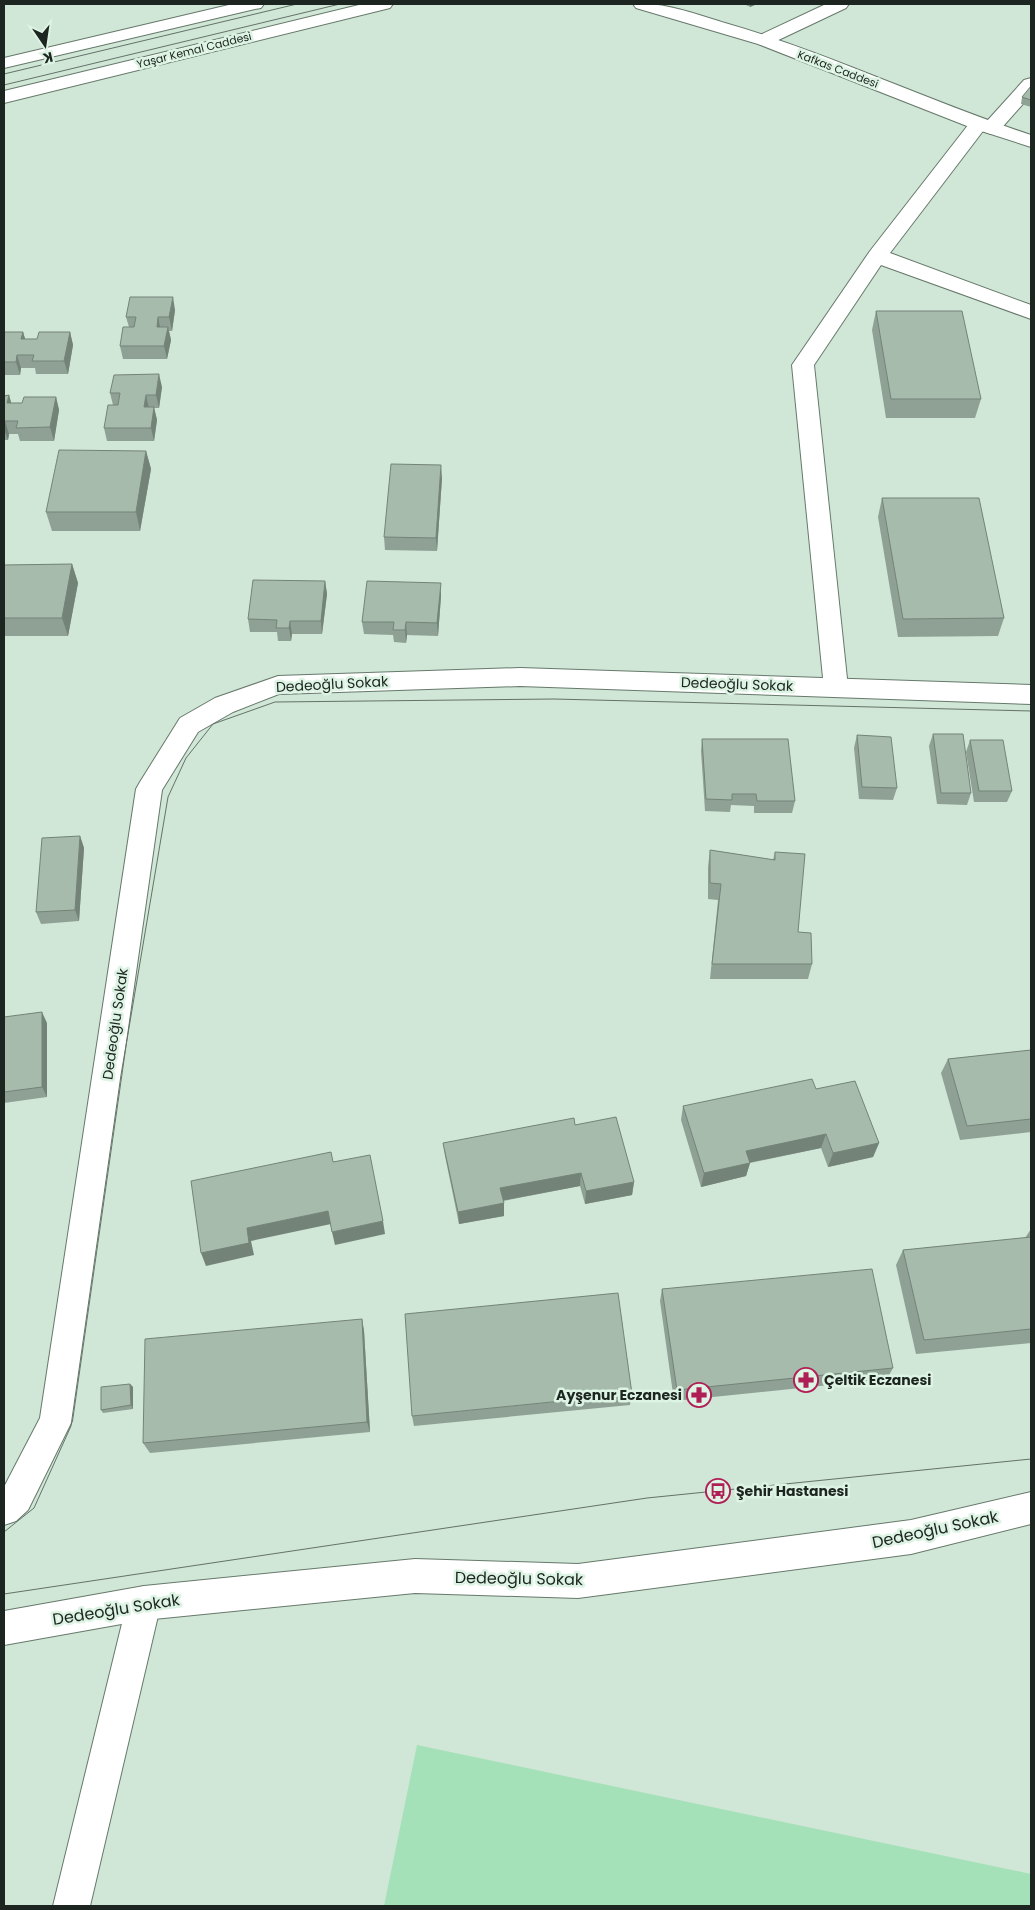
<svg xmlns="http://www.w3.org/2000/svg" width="1035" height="1910" viewBox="0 0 1035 1910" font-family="Poppins,sans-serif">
<rect width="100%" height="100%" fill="#d0e6d6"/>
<!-- green -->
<path fill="#a5e1b8" d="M417,1745l614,129v32h-647z"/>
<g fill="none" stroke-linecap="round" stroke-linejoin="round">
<defs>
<path id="street" d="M826,4h23l-3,4 -76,36 -6,1 -6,-1 -3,-4 3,-4z
M1031,78v17l-33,37 -7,2 -8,-3 -93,122 141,52v14l-150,-54 -67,100 34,323 -3,7 -9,2 -9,-2 -3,-7 -32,-323 78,-114 102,-131 7,-2 8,3 37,-41z
M144,1586l12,5 5,12 -71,303h-37l74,-303 5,-12z"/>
<path id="secondary" d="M233,4h31l-3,4 -6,1 -251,59v-10z
M363,4h30l-3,4 -386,95v-12z
M633,4c32,-2 62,10 92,19 104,30 203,78 306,112v12l-59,-19 -214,-84 -122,-36z
M520,668l511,17v19l-511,-18 -241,8 -46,18 -35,20 -36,58 -90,631 -44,89 -12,11 -12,4v-38l36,-69 96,-629 4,-7 40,-64 35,-20 63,-22z
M1031,1492v32l-120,30 -333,44 -163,-5 -271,27 -140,25v-34l140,-25 271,-27 163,5 333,-44z"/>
</defs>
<!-- street casing -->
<use href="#street" stroke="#66796b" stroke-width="2"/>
<!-- secondary casing -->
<use href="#secondary" stroke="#66796b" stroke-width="2"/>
<!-- street -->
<use href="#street" fill="#fff" fill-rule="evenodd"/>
<!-- secondary -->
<use href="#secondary" fill="#fff" fill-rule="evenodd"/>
<!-- tram -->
<path stroke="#647268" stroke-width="1" d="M4,74l293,-70
M4,85l336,-81
M4,1532l30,-24 37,-82 50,-351 47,-278 18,-39 27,-34 62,-22 279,-3 477,12
M4,1594l643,-96 384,-39"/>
</g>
<!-- wall -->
<path fill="#8fa194" d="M744,4h13l-7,3z
M1031,86v21l-10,-3 1,-7z
M175,310l-3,21h-3l2,9 -4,19h-44l-3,-13 9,-19 -3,-10z
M876,311l105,88 -6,19h-89l-14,-88z
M4,332h19l2,7h12l33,-7 3,13 -5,29h-32l-1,-6h-14l-1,7h-16z
M162,387l-3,21h-5l3,12 -3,21h-47l-3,-13 9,-23 -3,-12z
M9,395l2,8h11l34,-6 3,13 -5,31h-34l-2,-7h-9l-1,6h-4v-44z
M146,451l5,18 -11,62h-88l-6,-19z
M442,478l-5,73 -52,-1 -1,-13z
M882,498l122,120 -6,18 -100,1 -20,-120z
M72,564l6,19 -10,53h-64v-71z
M325,581l2,13 -5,40h-30l-1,7h-13l-1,-9h-27l-2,-13z
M441,596l-3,40 -31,-1 -1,8 -12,-1 -1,-7 -29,-1 -2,-12z
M933,734l38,59 -4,12 -30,-1 -8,-58z
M857,735l40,53 -4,12 -34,-1 -5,-51z
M702,739l93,62 -3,12h-38v-7l-23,-1 -1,7 -25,-1 -4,-60z
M970,740l42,51 -5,11h-33l-8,-50z
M80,836l4,12 -5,73 -38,3 -5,-12z
M710,850l63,10 2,-8 23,80 14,32 -4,15h-98l8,-79 -10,-1v-32z
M4,1017l43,6v74l-43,6z
M1031,1050v82l-71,8 -19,-67 7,-14z
M816,1089l63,54 -6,14 -45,10 -7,-19 -71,15 -4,13 -45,11 -20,-67 2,-14z
M575,1125l59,57 -2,13 -47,9 -5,-18 -77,15 1,15 -45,8 -14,-68 -2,-13z
M1031,1229v114l-115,11 -20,-89 7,-15 122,-12z
M662,1289l231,79 -6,11 -213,22 -14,-100z
M362,1319l2,12 6,101 -220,21 -7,-10z
M130,1384l3,3v22l-30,4 -2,-3z
M632,1394l-2,11 -216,21 -2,-10z"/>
<!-- shaded-wall -->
<path fill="#748378" d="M750,4h7l-7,3z
M173,297l2,13 -3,21 -3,-14z
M158,317l3,14 -4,-4z
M168,327l3,13 -4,19 -3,-13z
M23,332l4,13 -6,-6z
M70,332l3,13 -5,29 -4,-13z
M17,355l4,13 -1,7 -4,-13z
M159,374l3,13 -3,21 -3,-13z
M9,395l4,14 -6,-6z
M146,395l3,13 -5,-1z
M56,397l3,13 -5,31 -4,-14z
M154,407l3,13 -3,21 -3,-13z
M5,421l4,13 -1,6 -4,-11z
M146,451l5,18 -11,62 -4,-19z
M441,465l1,13 -5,73 -1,-13z
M72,564l6,19 -10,53 -6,-18z
M325,581l2,13 -5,40 -1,-13z
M441,583v13l-3,40 -1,-13z
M290,621l2,13 -1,7 -2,-13z
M406,622l1,13 -1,8 -1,-13z
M80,836l4,12 -5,73 -4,-11z
M42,1012l5,11v74l-5,-10z
M826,1134l-5,14 -79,16 4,-13z
M879,1143l-6,14 -45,10 5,-14z
M750,1163l-4,13 -45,11 3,-14z
M581,1173l-1,13 -80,15v-13z
M634,1182l-2,13 -47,9 1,-13z
M504,1203v13l-45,8 -1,-12z
M328,1211l3,13 -80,17 3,14 -48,11 -5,-13 46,-25z
M383,1221l2,13 -50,11 -3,-13z
M362,1319l2,12 6,101 -3,-10z
M130,1384l3,3v22l-2,-4z"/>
<!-- building -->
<path fill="#a6bbac" stroke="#748378" d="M1031,86v14l-9,-3z
M130,297h43l-4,20h-11l-1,10h11l-4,19h-44l3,-19h11l2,-10h-10z
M876,311h86l19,88h-90z
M4,332h19l-2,7h16l2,-7h31l-6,29h-32l2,-6h-17l-1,7h-12z
M159,374l-3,21h-10l-2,12h10l-3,21h-47l4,-23h10l2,-12h-10l4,-18z
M9,395l-2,8h15l2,-6h32l-6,30 -34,1 2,-7h-13l-1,4v-29z
M59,450l87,1 -10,61h-90z
M391,464l50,1 -5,73 -52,-1z
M882,498h97l25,120 -101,1z
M72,564l-10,54h-58v-53z
M253,580l72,1 -4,40h-31l-1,7h-13l1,-8 -29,-1z
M367,581l74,2 -4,40 -31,-1 -1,8h-12l1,-8h-32z
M933,734h30l8,59h-30z
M857,735l34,2 6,51 -35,-1z
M702,739h86l7,62h-38l-1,-7h-24v6l-26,-1z
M970,740h33l9,51h-33z
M80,836l-5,74 -39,2 6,-74z
M710,850l65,10v-8l30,2 -7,78 13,1 1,31h-100l9,-80 -11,-1z
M42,1012v75l-38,5v-75z
M1031,1050v69l-64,7 -19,-67z
M812,1079l4,10 39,-8 24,62 -46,10 -7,-19 -80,17 4,12 -46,10 -21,-67z
M616,1117l18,65 -48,9 -5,-18 -81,15 4,15 -46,9 -15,-69 131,-25 1,7z
M331,1152l2,10 37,-7 13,66 -51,11 -4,-21 -81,17 2,15 -48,10 -10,-72z
M1031,1237v92l-107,11 -21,-90z
M872,1269l21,99 -216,22 -15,-101z
M618,1293l14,101 -220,22 -7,-102z
M362,1319l5,103 -224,21 2,-104z
M130,1384l1,21 -30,5v-23z"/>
<!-- icons -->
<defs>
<symbol id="pharmacy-ring" viewBox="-11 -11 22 22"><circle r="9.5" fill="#ddf3e3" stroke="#af1f56" stroke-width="1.5"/><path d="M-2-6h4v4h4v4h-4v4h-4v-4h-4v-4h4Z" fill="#af1f56"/></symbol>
<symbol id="bus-ring" viewBox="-11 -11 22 22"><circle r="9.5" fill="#ddf3e3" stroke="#af1f56" stroke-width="1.5"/><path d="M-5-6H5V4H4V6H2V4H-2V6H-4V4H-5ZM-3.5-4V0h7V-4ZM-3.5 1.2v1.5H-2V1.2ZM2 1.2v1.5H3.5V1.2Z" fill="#af1f56"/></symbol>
</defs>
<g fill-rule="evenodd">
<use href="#pharmacy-ring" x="792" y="1366" width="28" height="28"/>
<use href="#pharmacy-ring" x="685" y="1381" width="28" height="28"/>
<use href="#bus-ring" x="704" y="1477" width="28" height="28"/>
</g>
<g text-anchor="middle" stroke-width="5" stroke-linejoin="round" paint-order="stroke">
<!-- far-street labels -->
<g font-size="11" fill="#1c251f" stroke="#ddf3e3">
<text transform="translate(194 50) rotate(-14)" y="4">Yaşar Kemal Caddesi</text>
<text transform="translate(838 69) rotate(21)" y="4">Kafkas Caddesi</text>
</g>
<!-- street labels -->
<g font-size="14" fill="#1c251f" stroke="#ddf3e3">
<text transform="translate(332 684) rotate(-3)" y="5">Dedeoğlu Sokak</text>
<text transform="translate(737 684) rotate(2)" y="5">Dedeoğlu Sokak</text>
<text transform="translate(115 1024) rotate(-82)" y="5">Dedeoğlu Sokak</text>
</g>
<!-- poi labels -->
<g font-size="14" font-weight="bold" fill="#1c251f" stroke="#ddf3e3" text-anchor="start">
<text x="824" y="1385">Çeltik Eczanesi</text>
<text x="682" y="1400" text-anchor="end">Ayşenur Eczanesi</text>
<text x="736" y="1496">Şehir Hastanesi</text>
</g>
<!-- near-street labels -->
<g font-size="16" fill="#1c251f" stroke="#ddf3e3">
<text transform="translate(935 1529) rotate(-12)" y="6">Dedeoğlu Sokak</text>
<text transform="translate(519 1578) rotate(1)" y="6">Dedeoğlu Sokak</text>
<text transform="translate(116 1609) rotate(-9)" y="6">Dedeoğlu Sokak</text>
</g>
</g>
<!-- border -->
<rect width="1035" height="1910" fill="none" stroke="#1c251f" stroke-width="10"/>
<!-- north arrow -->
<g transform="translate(45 45) rotate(167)" stroke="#ddf3e3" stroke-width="4" paint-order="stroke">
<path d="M0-4L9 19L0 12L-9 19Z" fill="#1c251f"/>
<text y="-8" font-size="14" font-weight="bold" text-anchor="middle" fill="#1c251f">K</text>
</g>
</svg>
